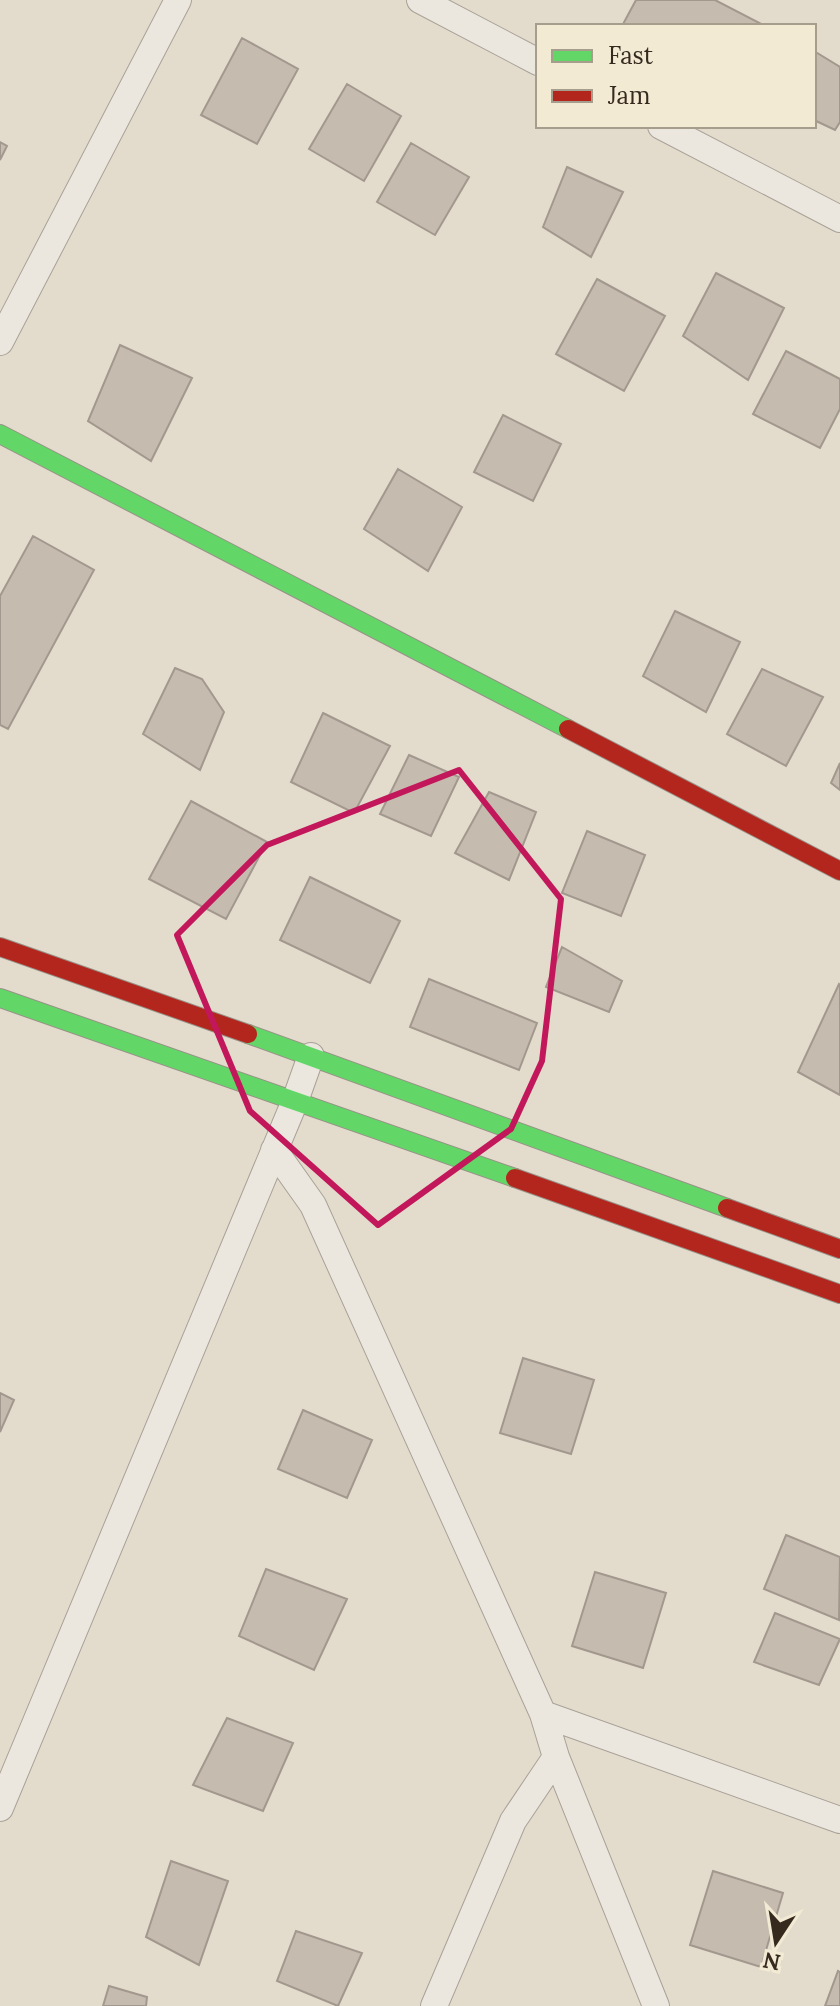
<svg xmlns="http://www.w3.org/2000/svg" width="840" height="2006" viewBox="0 0 840 2006" font-family="Lora,serif">
<rect width="100%" height="100%" fill="#e3dccd"/>
<!-- building -->
<path fill="#c6bbaf" stroke="#a3988d" stroke-width="2" d="M636,0h79l50,26h-143z
M242,38l56,31 -41,75 -56,-29z
M814,51l26,16v55l-5,8 -21,-10z
M347,84l54,32 -37,65 -55,-32z
M0,142l7,4 -7,14z
M411,143l58,34 -34,58 -58,-33z
M567,167l56,25 -32,65 -48,-30z
M716,273l68,35 -36,72 -65,-44z
M597,279l68,37 -41,75 -68,-37z
M120,345l72,33 -41,83 -63,-40z
M786,351l54,28v30l-20,39 -67,-34z
M503,415l58,29 -28,57 -59,-29z
M398,469l64,38 -34,64 -64,-42z
M33,536l61,34 -86,159 -8,-4v-129z
M675,611l65,31 -34,70 -63,-36z
M175,668l27,11 22,33 -24,58 -57,-36z
M762,669l61,28 -37,69 -59,-32z
M323,713l67,33 -36,67 -63,-31z
M409,755l50,22 -28,59 -51,-22z
M840,763v27l-9,-7z
M489,792l47,20 -27,68 -54,-27z
M191,801l76,41 -41,77 -77,-40z
M587,831l58,24 -24,61 -59,-23z
M310,877l90,44 -30,62 -90,-43z
M562,947l60,34 -13,31 -63,-25z
M429,979l108,44 -18,47 -109,-43z
M839,984l1,1v110l-42,-23z
M523,1358l71,22 -23,74 -71,-21z
M0,1393l14,7 -14,32z
M303,1410l69,30 -25,58 -69,-29z
M786,1535l54,22 -1,63 -75,-31z
M266,1569l81,30 -33,71 -75,-34z
M595,1572l71,21 -23,75 -71,-22z
M775,1613l65,26 -21,46 -65,-23z
M227,1718l66,25 -30,68 -70,-26z
M171,1861l57,20 -29,84 -53,-28z
M713,1871l70,22 -22,74 -71,-22z
M296,1931l66,22 -24,53 -61,-25z
M838,1971l2,1v34h-15z
M109,1986l38,11 -1,9h-43z"/>
<g fill="none" stroke-linecap="round" stroke-linejoin="round">
<defs>
<path id="street" d="M420,0l118,62
M661,126l179,93
M0,342l178,-342
M274,1150l39,55 230,509 13,43 100,249
M543,1714l297,106
M0,1808l295,-707 16,-45
M434,2006l79,-185 43,-64"/>
<path id="fast" d="M0,434l568,295
M0,998l515,180
M248,1034l479,174"/>
<path id="jam" d="M568,729l272,142
M0,947l248,87
M515,1178l325,116
M727,1208l113,41"/>
</defs>
<!-- street casing -->
<use href="#street" stroke="#a8a197" stroke-width="28"/>
<!-- fast casing -->
<use href="#fast" stroke="#989187" stroke-width="20"/>
<!-- jam casing -->
<use href="#jam" stroke="#989187" stroke-width="20"/>
<!-- street -->
<use href="#street" stroke="#ebe7df" stroke-width="26"/>
<!-- fast -->
<use href="#fast" stroke="#63d668" stroke-width="18"/>
<!-- jam -->
<use href="#jam" stroke="#b3261e" stroke-width="18"/>
</g>
<!-- marked area -->
<path fill="none" stroke="#c2185b" stroke-width="6" stroke-linejoin="round" d="M459,770l102,129 -19,162 -31,68 -133,96 -128,-114 -73,-176 90,-90z"/>
<!-- legend -->
<rect x="536" y="24" width="280" height="104" fill="#f3ead4" stroke="#a79d8c" stroke-width="2"/>
<rect x="552" y="50" width="40" height="12" fill="#63d668" stroke="#a79d8c" stroke-width="2"/>
<text x="608" y="64" font-size="24" fill="#362a1f">Fast</text>
<rect x="552" y="90" width="40" height="12" fill="#b3261e" stroke="#a79d8c" stroke-width="2"/>
<text x="608" y="104" font-size="24" fill="#362a1f">Jam</text>
<!-- north arrow -->
<g transform="translate(776 1942) rotate(192)" stroke="#f3ead4" stroke-width="6" paint-order="stroke">
<path d="M0-6L14 30L0 20L-14 30Z" fill="#362a1f"/>
<text y="-12" font-size="22" font-weight="bold" text-anchor="middle" fill="#362a1f">N</text>
</g>
</svg>
